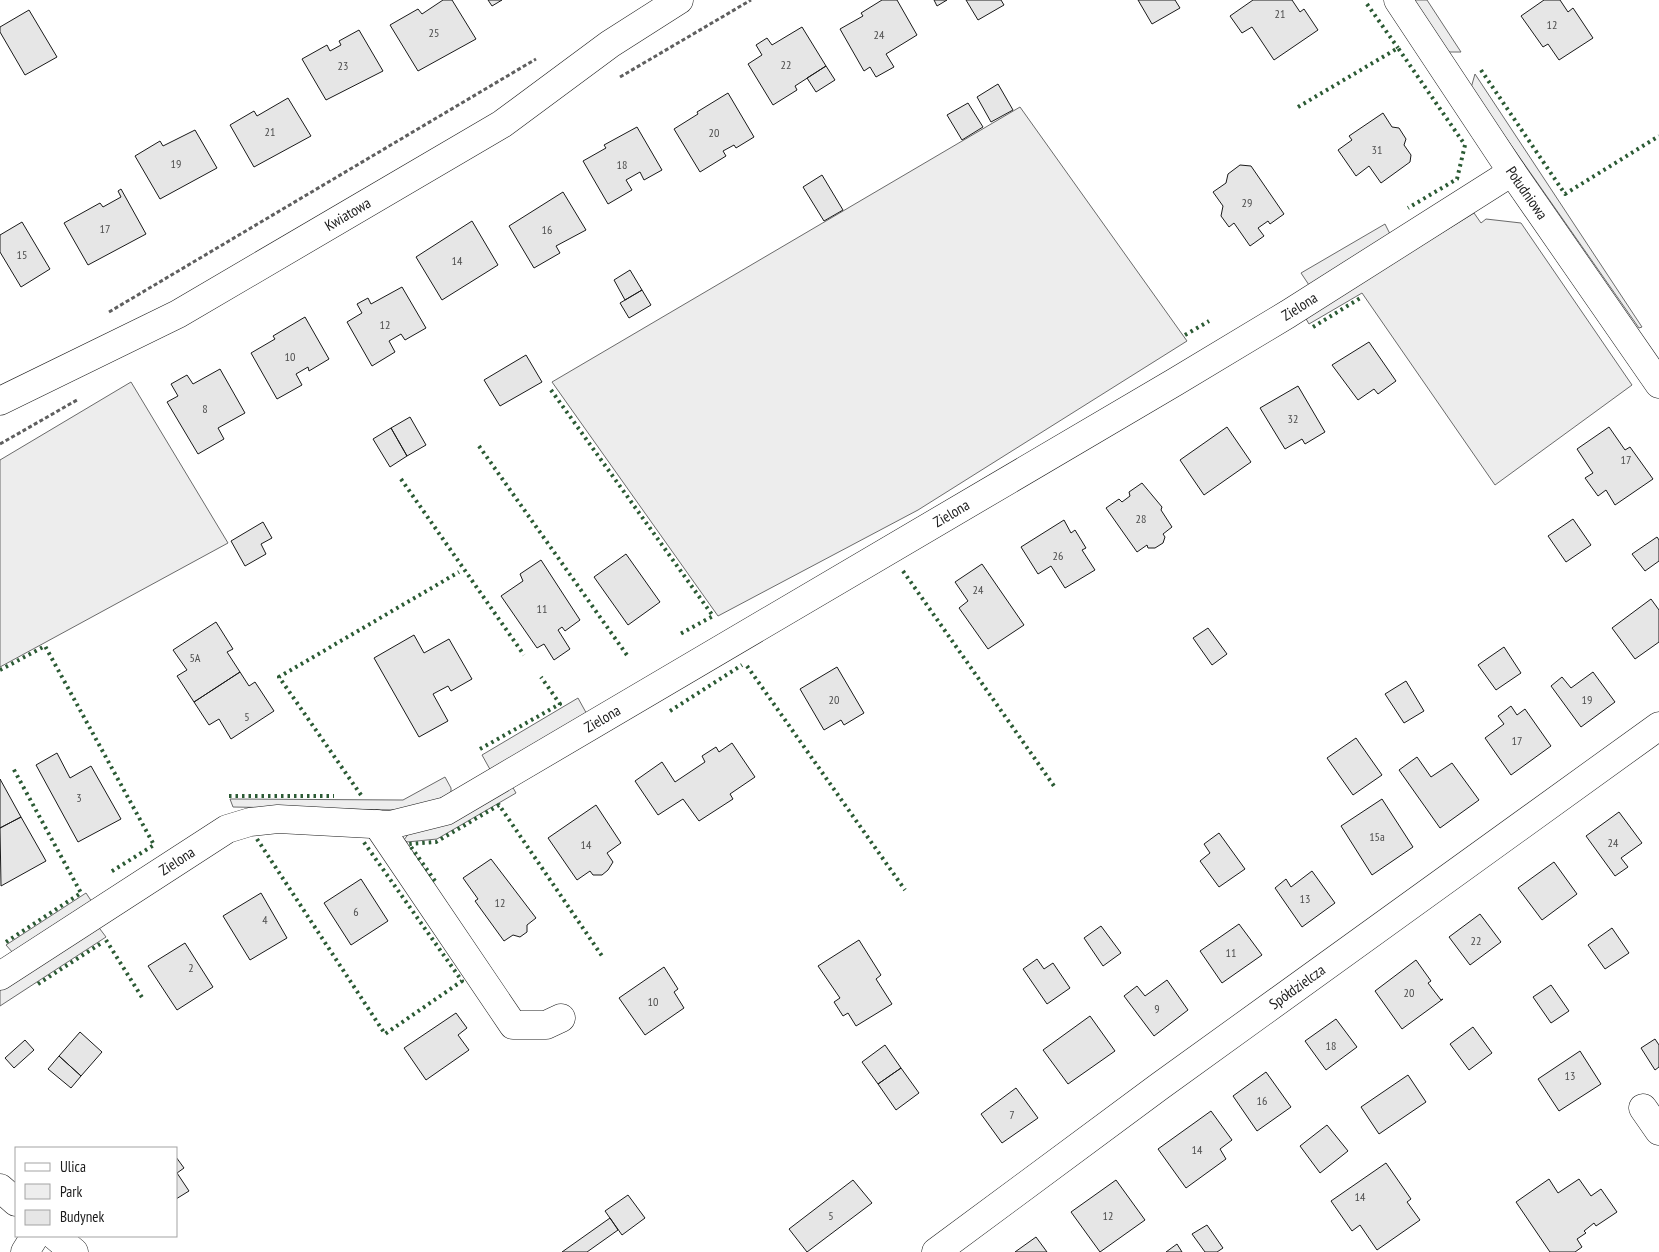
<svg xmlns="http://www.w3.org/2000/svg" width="1659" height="1252" viewBox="0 0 1659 1252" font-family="'PT Sans Narrow',sans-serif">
<rect width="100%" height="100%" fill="#fff"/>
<!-- green -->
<path fill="#ededed" stroke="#6a6a6a" d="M1414,0h13l34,52h-13z
M1475,74l167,253 -3,1 -168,-240z
M1020,107l167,234 -269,169 -200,106 -166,-234z
M1474,213l7,10 5,-4 35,4 111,162 -137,100 -133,-192 -53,31 -4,-7z
M1385,224l6,12 -82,49 -8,-12z
M131,382l97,161 -228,124v-207z
M578,698l11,20 -97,55 -10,-18z
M445,777l6,11v6l-36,14 -20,2 -162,-3 -3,-8 173,1z
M512,786l4,7 -79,46 -30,3 -3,-2 7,-10z
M86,893l6,9 -79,51 -7,-8z
M97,925l9,12 -106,69v-16z"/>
<!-- building -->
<path fill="#e6e6e6" stroke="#1a1a1a" d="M443,0h9l24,39 -58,32 -28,-46 28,-16 4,5z
M488,0h14l-10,6z
M882,0h15l20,35 -31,19 8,13 -18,10 -6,-10 -6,4 -24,-42 23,-13 -2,-3z
M934,0h13l-10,6z
M966,0h35l3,5 -26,15z
M1138,0h37l5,8 -28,16z
M1253,0h39l8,12 4,-3 14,21 -44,30 -22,-33 -10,6 -12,-17z
M1544,0h16l8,12 5,-4 20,30 -34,22 -11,-16 -5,3 -22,-31z
M29,10l28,47 -32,18 -25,-43v-5z
M802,27l24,39 -31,20 2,4 -24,15 -25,-41 14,-9 -6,-10 11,-7 5,7z
M359,30l24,41 -57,29 -24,-41 25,-14 3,6 11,-6 -2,-4z
M826,66l9,14 -19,12 -9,-14z
M998,84l15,26 -22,12 -14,-25z
M728,93l26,44 -18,11 -2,-3 -11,6 3,5 -26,16 -26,-43 24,-15 -1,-2z
M288,98l23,38 -57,31 -24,-42 24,-14 3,5z
M968,103l15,24 -21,13 -15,-25z
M1383,113l9,14 7,1 7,11 -2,6 7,10 -1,7 -29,21 -12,-17 -13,10 -18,-26 14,-10 -3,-4z
M637,127l25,43 -18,10 -4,-8 -14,8 6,10 -24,14 -25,-43 23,-13 -2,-3z
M195,130l22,38 -57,31 -25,-43 25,-15 3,5z
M1240,165l11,1 33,48 -14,10 -2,-3 -10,7 6,8 -14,10 -16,-23 -5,4 -8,-11 2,-10 -10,-14 13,-9 2,-9z
M822,175l21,35 -19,11 -21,-34z
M121,189l25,45 -58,31 -24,-42 36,-20 3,4 18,-10 -3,-6z
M563,192l23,38 -30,16 4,7 -26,15 -25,-42z
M472,221l26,44 -56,35 -26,-43z
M22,222l28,47 -29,18 -21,-35v-17z
M630,270l12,20 -17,10 -11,-20z
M402,287l24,41 -21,12 -4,-6 -12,7 6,11 -23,14 -25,-44 15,-9 -5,-9 11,-6 3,6z
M642,290l9,15 -22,13 -9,-15z
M305,317l24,42 -20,12 -1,-4 -12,7 6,11 -25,14 -26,-46 24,-14 -2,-3z
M1369,342l27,39 -18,13 -4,-5 -16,11 -26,-35z
M526,355l16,27 -42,24 -16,-26z
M220,369l25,44 -27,15 6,11 -26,15 -31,-52 11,-6 -7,-12 16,-9 6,9z
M1298,386l27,46 -20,12 -3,-5 -17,10 -25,-41z
M410,417l16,28 -19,11 -16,-28z
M1227,427l24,35 -47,33 -24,-35z
M1609,427l16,23 5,-3 23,32 -38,26 -9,-15 -8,6 -13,-18 8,-5 -16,-24z
M391,428l16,28 -17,11 -17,-28z
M1142,483l20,24 -1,3 11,17 -9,7 2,3 -2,6 -8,5h-7l-1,-3 -10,7 -31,-44 13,-9 3,3 8,-6 -1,-4z
M1573,519l18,26 -25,17 -18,-26z
M1064,520l7,13 4,-3 11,18 -4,2 13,20 -30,18 -14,-22 -13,8 -17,-27z
M263,522l9,16 -11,6 5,10 -21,12 -14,-25z
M1657,537l2,3v21l-14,10 -13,-17z
M626,554l34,48 -32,23 -34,-48z
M541,560l39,60 -15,11 -3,-4 -4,3 12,19 -16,11 -10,-16 -7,4 -36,-52 22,-15 -3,-7z
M982,564l42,61 -36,24 -29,-41 9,-7 -13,-19z
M1651,599l8,11v32l-24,17 -23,-31z
M216,622l17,27 -6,3 13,20 -46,30 -17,-26 10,-6 -14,-20z
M1208,628l19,26 -15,11 -19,-27z
M414,635l10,18 25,-14 23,40 -21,12 -3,-5 -15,8 15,27 -29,16 -45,-79z
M1504,647l17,26 -25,17 -18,-25z
M837,667l27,46 -20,12 -3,-5 -17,10 -24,-41z
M240,672l9,14 6,-4 19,29 -43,28 -12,-20 -10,6 -15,-23z
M1593,672l22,30 -34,25 -30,-41 11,-9 9,11z
M1406,681l18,30 -20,12 -19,-29z
M1511,706l6,9 8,-6 26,37 -40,29 -26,-37 19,-14 -6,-8z
M1356,738l26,37 -29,20 -26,-37z
M732,743l23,34 -25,17 3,5 -34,22 -16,-22 -25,16 -23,-34 27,-19 13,20 30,-20 -3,-6 14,-9 3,5z
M57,753l13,25 21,-12 30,53 -43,23 -42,-77z
M1417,757l14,20 21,-14 27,37 -39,28 -41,-58z
M0,779l21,38 -21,11z
M1382,799l31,48 -41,28 -31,-49z
M596,805l25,38 -14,10 6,9 -5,8 -6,5h-9l-3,-4 -13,9 -29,-42z
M1619,812l23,31 -21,15 7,9 -13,9 -29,-40z
M21,817l25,44 -45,25 -1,-58z
M1219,833l26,36 -26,18 -19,-26 10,-8 -6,-9z
M491,859l45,59 -9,7v7l-7,5 -7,-2 -9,6 -29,-40 3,-2 -15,-21z
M1554,862l23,32 -35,26 -24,-32z
M1312,871l23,32 -33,24 -27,-39 11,-9 5,8z
M361,879l27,42 -37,24 -27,-42z
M261,893l26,45 -37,22 -27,-44z
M1480,914l21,28 -31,23 -21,-28z
M1239,924l23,31 -40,28 -22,-32z
M1101,926l20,27 -18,13 -19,-28z
M1612,928l17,25 -24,16 -17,-24z
M859,940l22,35 -5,4 16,25 -36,22 -8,-13 -5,3 -9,-14 6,-4 -22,-32z
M185,943l28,44 -36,23 -29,-44z
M1037,959l7,10 9,-6 17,25 -23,16 -24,-35z
M1416,960l15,21 -3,2 13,17 2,-1 -41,30 -27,-38z
M664,967l14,22 -4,3 10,16 -39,27 -26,-37z
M1167,980l21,30 -34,26 -30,-40 13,-10 8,10z
M1551,985l18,26 -18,12 -18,-26z
M456,1013l11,15 -9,7 11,15 -43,30 -22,-32z
M1090,1016l25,35 -47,33 -25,-34z
M1336,1019l21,28 -31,23 -21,-29z
M1473,1027l19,26 -23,17 -19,-26z
M80,1032l22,20 -21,24 -22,-20z
M1655,1039l4,6v22l-4,3 -14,-22z
M25,1040l9,10 -20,18 -9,-10z
M885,1045l16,23 -23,16 -16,-22z
M1580,1051l21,33 -42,27 -21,-32z
M59,1056l22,20 -10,12 -23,-19z
M901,1068l18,25 -23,17 -18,-26z
M1266,1072l25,35 -34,24 -24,-35z
M1408,1075l18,27 -47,32 -18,-27z
M1016,1088l22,30 -36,25 -21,-29z
M1211,1111l21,29 -12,9 6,10 -40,29 -28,-39z
M1327,1125l21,26 -28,22 -20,-27z
M176,1157l8,11 -7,5 12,18 -13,8z
M1386,1163l25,36 -4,3 13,18 -43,30 -17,-25 -8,6 -21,-30z
M1549,1179l9,14 21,-14 12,17 10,-7 16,23 -21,14 -2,-3 -10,8 2,2 -9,6 5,8 -7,5h-25l-34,-50z
M853,1180l19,23 -65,49 -18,-23z
M1116,1180l29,40 -45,32 -29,-40z
M628,1195l17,23 -23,17 -17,-24z
M610,1218l8,12 -31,22h-25z
M1207,1225l16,23 -6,4h-12l-13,-18z
M1036,1237l11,15h-32z
M1177,1244l5,8h-16z"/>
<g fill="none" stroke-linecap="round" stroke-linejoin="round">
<defs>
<g id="minor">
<path id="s1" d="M1398,0l114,172 147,212"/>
<path id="s2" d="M0,401l178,-87 324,-190 108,-80 69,-44"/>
<path d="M377,824l136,201h33l15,-7"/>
<path id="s3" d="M0,976l227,-147 23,-7 28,-3 112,6 56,-14 729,-429 113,-68 224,-142"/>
<path d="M1643,1108l16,23"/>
<path d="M0,1188l16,14"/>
<path d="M55,1236l19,16"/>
<path d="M25,1252l10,-16"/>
<path id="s4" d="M936,1252l224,-166 499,-360"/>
</g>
</defs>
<!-- minor casing -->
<use href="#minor" stroke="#1a1a1a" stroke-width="29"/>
<!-- path -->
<path stroke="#5f5f5f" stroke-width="3" stroke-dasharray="4 2.5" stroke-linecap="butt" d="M620,77l131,-77
M109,312l427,-253
M0,444l77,-44"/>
<!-- minor -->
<use href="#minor" stroke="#fff" stroke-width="28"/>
<!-- hedge -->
<path stroke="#2b5a34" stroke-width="4" stroke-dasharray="2.5 4" stroke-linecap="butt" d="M1367,4l31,44
M1481,70l84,124 94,-58
M1298,107l100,-59 67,97 -8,34 -49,29
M1313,327l49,-30
M1185,335l24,-14
M551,390l162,226 -33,18
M479,446l150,212
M401,479l123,176
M903,571l151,215
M747,666l158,224
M0,670l45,-24 109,199 -45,28
M670,711l72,-46
M480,749l80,-45 -19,-27
M361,795l-82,-118 180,-105
M229,796h105
M257,839l128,195 77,-53 -99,-140
M435,881l-26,-37 27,-2 63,-37 103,151
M106,940l37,59
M6,942l75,-49 -68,-125
M38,984l65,-42"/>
</g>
<g text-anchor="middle" stroke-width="4" stroke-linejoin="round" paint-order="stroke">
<!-- number labels -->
<g font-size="12" fill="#4d4d4d">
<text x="1280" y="18">21</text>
<text x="1552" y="29">12</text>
<text x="434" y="37">25</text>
<text x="879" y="39">24</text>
<text x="786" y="69">22</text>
<text x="343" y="70">23</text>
<text x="270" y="136">21</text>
<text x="714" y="137">20</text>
<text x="1377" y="154">31</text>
<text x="176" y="168">19</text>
<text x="622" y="169">18</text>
<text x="1247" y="207">29</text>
<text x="105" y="233">17</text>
<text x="547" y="234">16</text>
<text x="22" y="259">15</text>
<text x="457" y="265">14</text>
<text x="385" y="329">12</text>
<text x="290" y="361">10</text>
<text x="205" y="413">8</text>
<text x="1293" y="423">32</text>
<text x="1626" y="464">17</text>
<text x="1141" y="523">28</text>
<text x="1058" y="560">26</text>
<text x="978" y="594">24</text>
<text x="542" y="613">11</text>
<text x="195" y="662">5A</text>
<text x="834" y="704">20</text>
<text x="1587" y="704">19</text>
<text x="247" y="721">5</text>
<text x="1517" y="745">17</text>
<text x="79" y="802">3</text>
<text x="1377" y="841">15a</text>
<text x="1613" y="847">24</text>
<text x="586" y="849">14</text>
<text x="1305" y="903">13</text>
<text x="500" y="907">12</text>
<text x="356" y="916">6</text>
<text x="265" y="924">4</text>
<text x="1476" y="945">22</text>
<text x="1231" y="957">11</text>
<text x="191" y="972">2</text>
<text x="1409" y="997">20</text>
<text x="653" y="1006">10</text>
<text x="1157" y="1013">9</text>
<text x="1331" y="1050">18</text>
<text x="1570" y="1080">13</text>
<text x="1262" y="1105">16</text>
<text x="1012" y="1119">7</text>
<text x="1197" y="1154">14</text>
<text x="1360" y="1201">14</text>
<text x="831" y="1220">5</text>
<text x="1108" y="1220">12</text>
</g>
<!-- street labels -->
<g font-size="15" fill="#1a1a1a" stroke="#fff">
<text dy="5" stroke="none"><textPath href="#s1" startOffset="232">Południowa</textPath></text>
<text dy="5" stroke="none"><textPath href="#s2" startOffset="395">Kwiatowa</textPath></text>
<text dy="5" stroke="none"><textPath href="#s3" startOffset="1484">Zielona</textPath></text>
<text dy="5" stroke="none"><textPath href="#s3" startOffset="1079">Zielona</textPath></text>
<text dy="5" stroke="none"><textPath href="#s3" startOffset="674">Zielona</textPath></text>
<text dy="5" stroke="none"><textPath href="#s3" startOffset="211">Zielona</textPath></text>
<text dy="5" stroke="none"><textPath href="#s4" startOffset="448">Spółdzielcza</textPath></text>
</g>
</g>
<!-- legend -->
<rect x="15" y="1147" width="162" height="90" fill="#ffffff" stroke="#a3a3a3"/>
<rect x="25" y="1163" width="25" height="8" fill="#ffffff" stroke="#a3a3a3"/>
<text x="60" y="1172" font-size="15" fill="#1a1a1a">Ulica</text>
<rect x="25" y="1184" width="25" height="15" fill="#ededed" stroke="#a3a3a3"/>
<text x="60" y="1197" font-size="15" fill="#1a1a1a">Park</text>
<rect x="25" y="1210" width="25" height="15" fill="#e6e6e6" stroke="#a3a3a3"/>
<text x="60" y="1222" font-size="15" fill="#1a1a1a">Budynek</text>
</svg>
